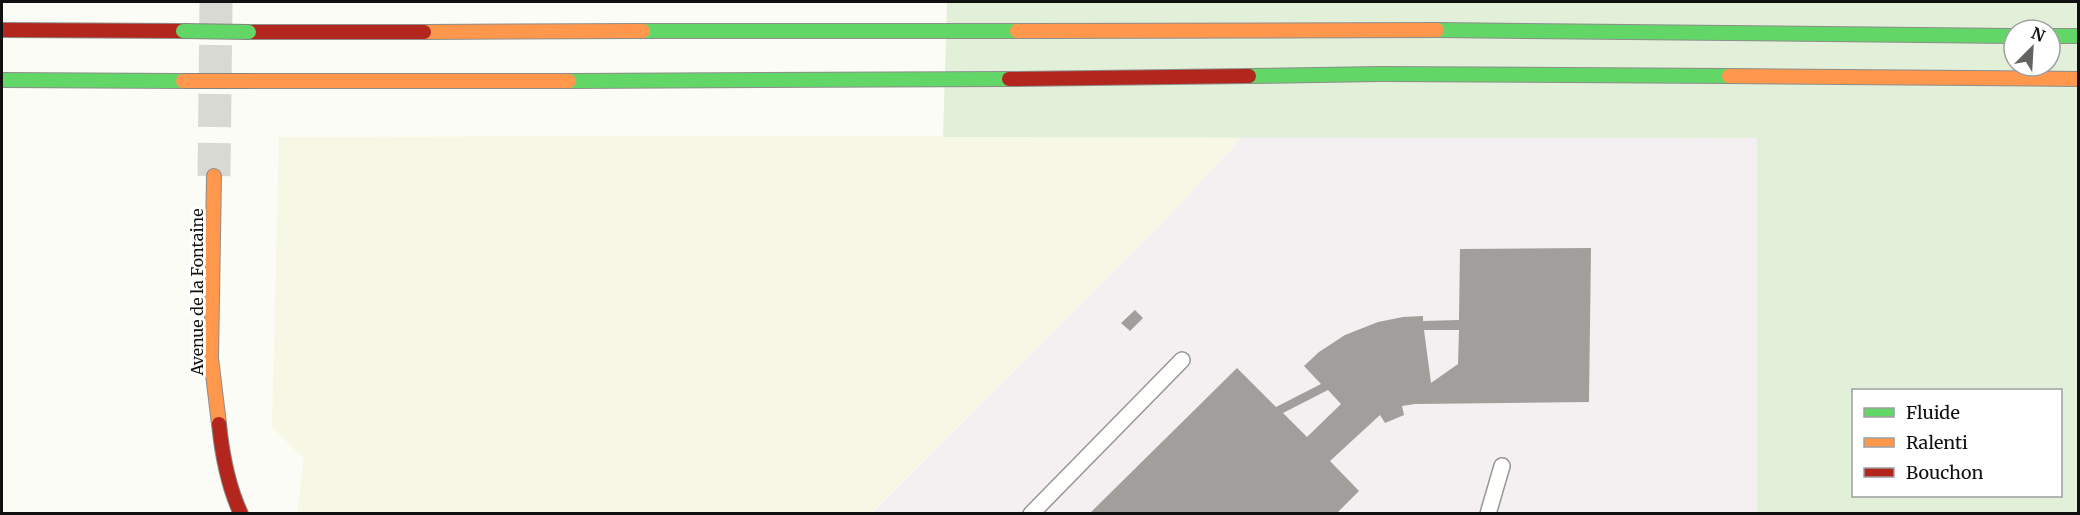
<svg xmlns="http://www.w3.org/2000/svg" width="2080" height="515" viewBox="0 0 2080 515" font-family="Merriweather,serif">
<rect width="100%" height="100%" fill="#fcfcf7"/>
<!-- industrial -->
<path fill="#f4f0f2" d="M1242,137l515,1v375l-886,1 297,-297z"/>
<!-- farmland -->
<path fill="#f6f7e5" d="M817,136l425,1 -74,80 -297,296h-574l7,-54 -32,-32 7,-290z"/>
<!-- green -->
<path fill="#e3f0d9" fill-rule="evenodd" d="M947,2h1131v511h-321v-375l-814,-1zM2014,30h36v36h-36zM1854,390h206v106h-206z"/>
<!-- building -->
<path fill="#a09f9c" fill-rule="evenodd" d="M1591,248l-2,154 -174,2 -13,2 2,9 -14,6 -5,2 -5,-8 -50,46 29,30 -23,23h-247l148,-146 39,39 45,-23 -17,-18 15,-14 26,-17 33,-13 25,-5 20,-1v5l36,-1 1,-71zM1424,330h35l-1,34 -27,19zM1328,390l13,14 -34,33 -24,-24z
M1135,310l8,8 -13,13 -9,-8z"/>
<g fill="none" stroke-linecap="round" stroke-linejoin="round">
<!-- secondary-tunnel -->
<path stroke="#d9d9d4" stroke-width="33" stroke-dasharray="33 16" stroke-linecap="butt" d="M214,176l2,-174"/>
<defs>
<path id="lane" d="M1031,514l151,-154
M1488,514l14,-48"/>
<path id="fast" d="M1437,30l577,6
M643,31h374
M2050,36h28
M1249,76l132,-2 348,2
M2,80l181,1
M569,81l440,-2"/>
<path id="slow" d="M1017,31l420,-1
M424,32l219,-1
M1729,76l349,3
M249,81h320
M214,176l-3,182 8,66"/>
<path id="jam" d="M2,30l181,1
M249,32h175
M1009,79l240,-3
M219,424c3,30 9,62 22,90"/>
</defs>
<!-- lane casing -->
<use href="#lane" stroke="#969694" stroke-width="18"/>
<!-- fast casing -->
<use href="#fast" stroke="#8d8d8b" stroke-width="16"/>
<!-- slow casing -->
<use href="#slow" stroke="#8d8d8b" stroke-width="16"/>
<!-- jam casing -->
<use href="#jam" stroke="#8d8d8b" stroke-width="16"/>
<!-- lane -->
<use href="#lane" stroke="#fffffe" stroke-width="15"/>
<!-- fast -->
<use href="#fast" stroke="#63d668" stroke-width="14"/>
<!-- slow -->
<use href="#slow" stroke="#ff974d" stroke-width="14"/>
<!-- jam -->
<use href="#jam" stroke="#b3261e" stroke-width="14"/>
<defs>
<path id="fast-bridge" d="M183,31l66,1"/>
<path id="slow-bridge" d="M183,81h66"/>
</defs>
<!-- fast-bridge casing -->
<use href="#fast-bridge" stroke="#848481" stroke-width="16" stroke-linecap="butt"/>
<!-- slow-bridge casing -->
<use href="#slow-bridge" stroke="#848481" stroke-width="16" stroke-linecap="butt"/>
<!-- fast-bridge -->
<use href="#fast-bridge" stroke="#63d668" stroke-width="14"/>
<!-- slow-bridge -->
<use href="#slow-bridge" stroke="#ff974d" stroke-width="14"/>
</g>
<g text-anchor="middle" stroke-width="6" stroke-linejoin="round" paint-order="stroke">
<!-- street labels -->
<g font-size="16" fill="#101010" stroke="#fff">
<text transform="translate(197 292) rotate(-90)" y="6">Avenue de la Fontaine</text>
</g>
</g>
<!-- border -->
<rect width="2080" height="515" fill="none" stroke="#101010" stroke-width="6"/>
<!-- legend -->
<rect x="1852" y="389" width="210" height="108" fill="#ffffff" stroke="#9f9f9f" stroke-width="1.5"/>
<rect x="1864" y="408" width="30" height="9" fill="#63d668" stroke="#9f9f9f" stroke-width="1.5"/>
<text x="1906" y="419" font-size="18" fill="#101010">Fluide</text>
<rect x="1864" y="438" width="30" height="9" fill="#ff974d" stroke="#9f9f9f" stroke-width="1.5"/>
<text x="1906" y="449" font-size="18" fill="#101010">Ralenti</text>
<rect x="1864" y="468" width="30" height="9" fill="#b3261e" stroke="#9f9f9f" stroke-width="1.5"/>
<text x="1906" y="479" font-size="18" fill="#101010">Bouchon</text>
<!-- north arrow -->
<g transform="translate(2032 48) rotate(24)"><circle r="28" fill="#ffffff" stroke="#9f9f9f" stroke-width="1.5"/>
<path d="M0-4.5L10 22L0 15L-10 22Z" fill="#636361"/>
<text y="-9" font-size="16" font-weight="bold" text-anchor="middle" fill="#101010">N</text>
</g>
</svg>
